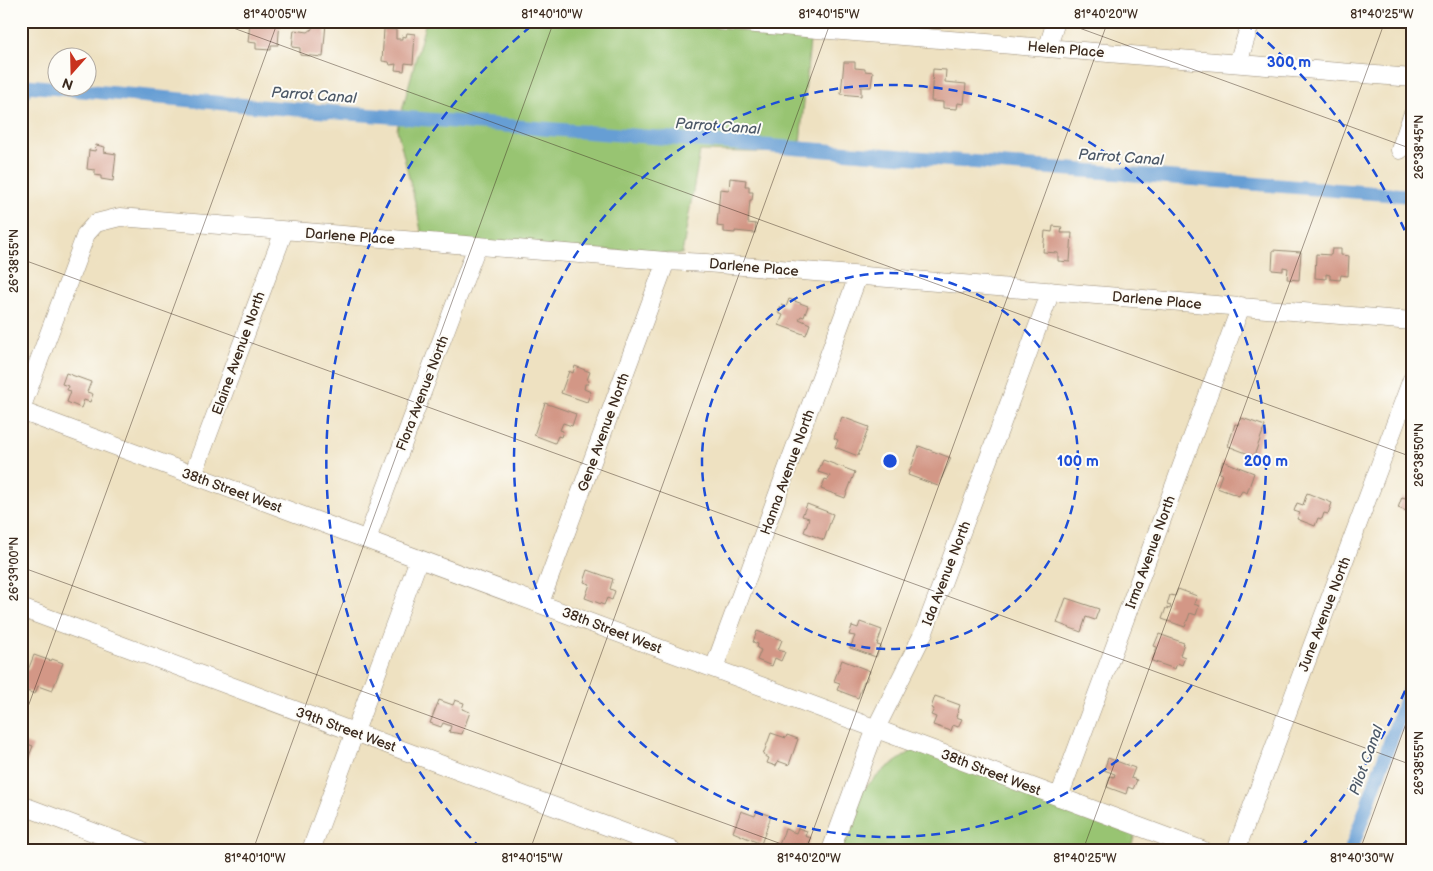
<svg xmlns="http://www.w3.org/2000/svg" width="1433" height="871" viewBox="0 0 1433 871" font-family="'Balsamiq Sans',sans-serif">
<rect width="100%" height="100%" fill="#fdfcf7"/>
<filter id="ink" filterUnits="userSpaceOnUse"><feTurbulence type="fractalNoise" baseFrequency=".02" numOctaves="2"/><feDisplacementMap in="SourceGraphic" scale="10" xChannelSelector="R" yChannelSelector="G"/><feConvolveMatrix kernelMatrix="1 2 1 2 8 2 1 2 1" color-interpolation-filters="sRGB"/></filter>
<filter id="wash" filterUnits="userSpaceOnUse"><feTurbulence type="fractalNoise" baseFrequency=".0096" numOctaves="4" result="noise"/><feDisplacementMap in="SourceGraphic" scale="20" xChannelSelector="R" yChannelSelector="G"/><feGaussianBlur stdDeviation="1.12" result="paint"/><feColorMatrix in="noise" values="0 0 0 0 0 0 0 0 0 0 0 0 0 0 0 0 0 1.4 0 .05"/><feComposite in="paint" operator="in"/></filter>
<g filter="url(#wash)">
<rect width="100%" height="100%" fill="#eee1c1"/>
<!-- green -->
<path fill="#98c472" stroke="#6a7748" d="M426,21h386l-13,132 -99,-2 -18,103 -259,-13 -6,-31 -20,-81z
M921,745l214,89 -5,16h-295l25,-58 25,-23z"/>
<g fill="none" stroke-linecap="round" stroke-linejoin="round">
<!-- canal -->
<path stroke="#669ed4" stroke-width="14" d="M21,85l233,21 1158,90
M21,98l5,-12
M1351,850l61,-169"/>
</g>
<g id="blocks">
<!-- building -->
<path fill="#d39786" d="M252,21h5l1,2 9,3 1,-5h12l-2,24h-7v5l-15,-1v-6l-8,-1 2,-19z
M313,22l13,1 -3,34 -23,-2v-7l-8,-1 2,-17 14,2 4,-3z
M384,29l12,1v9h6v-3l4,1 1,-4 8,1 -2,30 -8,-1 -1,8 -9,-1 1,-6 -6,1 -1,-3 -7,-1z
M844,62h11v6l10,1v2l8,1 -2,15h-10v9l-20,-2z
M933,69l13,1 -1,12 21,2 -2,20 -6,-1 -1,6 -14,-1v-6l-12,-1z
M96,145l9,2 -1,5 12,2 -3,27 -12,-2v-3l-6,-1v-5l-8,-1 2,-19 6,1z
M730,178l16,2 -1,6h4v6h4l-1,8h-2l-2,23 8,1 -1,9 -20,-2v2l-11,-1v-5l-7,-1 3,-37 9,1z
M1053,226l9,1 -1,6h11l-2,29 -12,-1v-8l-15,-1 2,-21 7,1z
M1332,249h9v6l8,1 -1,20 -7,-1 -1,5 -10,-1v-4l-4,-1v5l-11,-1 1,-24 15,1z
M1273,250l28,2 -2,28 -12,-1 1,-11 -5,-1v4l-11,-1z
M789,299l19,7 -4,11 -3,-1 -2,3 11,5 -4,11 -27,-10 4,-10 -5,-2 3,-8 5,2z
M575,366l15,6 -3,8 2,1 -1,3h-3l-1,5 7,3 -4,10 -26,-9 8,-22 4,2z
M66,373l25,9 -4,10 6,2 -3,8 -6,-2 -3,8 -14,-6 4,-11 -4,-1 1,-4 -6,-2z
M545,403l31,11 -4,12 -9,-3 -3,7 3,1 -2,6 -3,-1 -3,7 -21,-8z
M842,417l27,10 -11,29 -23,-9 3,-7 -4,-2z
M1242,418l23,8 -11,30 -26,-10 7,-22 4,1z
M919,446l32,12 -13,28 -30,-11z
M823,460l32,12 -10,26 -24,-9 4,-10 3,1 2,-4 -12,-4z
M1223,461l31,12 -7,20 -5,-2 -3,5 -22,-8 5,-14 -3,-1z
M1307,493l25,10 -4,11 -4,-1 -2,6 -4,-1 -3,8 -18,-7 3,-6 -6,-2 3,-8 6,2z
M1402,497l10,3v13l-14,-5z
M807,504l26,10 -9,26 -20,-8 5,-14 -7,-2z
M588,570l25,9 -3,10 5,2 -3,9 -5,-2 -3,7 -19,-7 5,-14 -6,-2z
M1178,589l19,7 -3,8 5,2 -3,9 -6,-2 -5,14 -23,-8 4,-11 4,1 1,-3 -4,-1 3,-10 5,1z
M1066,598l33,11 -4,11 -9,-3 -5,15 -24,-9z
M860,622l22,8 -5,15 4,1 -5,11 -26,-9 5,-12 -6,-1 3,-9 6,2z
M757,631l25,9 -4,10 7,2 -4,9 -6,-3 -3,8 -15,-6 4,-10 -4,-2 1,-4 -5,-2z
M1159,634l25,9 -4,12 5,2 -3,8 -5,-2 -2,6 -23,-8 5,-14 -3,-1z
M34,655l17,6 1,-2 11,4 -11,28 -14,-5 -3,8 -14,-5v-6l5,-13h2z
M842,660l28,11 -4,10h-2l-6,17 -21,-8 3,-7 -6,-2z
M935,696l25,9 -4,12 6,2 -4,8 -5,-2 -2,6 -18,-6 3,-8 -5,-2 3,-6 -3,-1z
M439,700l14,5 2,-5 9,3 -2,6 8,3 -8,22 -13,-2 2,-6 -8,-3 -2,4 -11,-4z
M771,733l15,5 1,-3 11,4 -9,26 -11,-4 -2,5 -9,-3 2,-5 -6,-3z
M21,735l3,1 -2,6 11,4 -10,26h-2z
M1108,758l27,10 -4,10 6,2 -4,9 -5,-2 -2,7 -19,-7 3,-11 4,1 1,-3 -11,-4z
M741,811l14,5 2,-5 14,5 -10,28 -28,-12z
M798,828l9,3 -2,5 6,2 -5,12h-29l8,-21 11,4z"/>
</g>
</g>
<g filter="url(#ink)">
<use href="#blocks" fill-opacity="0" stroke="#948670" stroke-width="1"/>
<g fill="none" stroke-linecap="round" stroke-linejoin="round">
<defs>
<path id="minor" d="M719,21l693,57
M1048,47l8,-26
M1238,63l13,-42
M1400,150l12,-34
M21,409l65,-175 10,-11 24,-6 546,44 40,2 706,58
M21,411l1181,439
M193,475l91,-244
M367,539l110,-293
M540,603l126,-342
M21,608l650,242
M714,668l144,-392
M1059,797l182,-491
M21,805l120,45
M311,850l108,-291
M831,850l45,-122 48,-96 127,-341
M1236,850l176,-471"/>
</defs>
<!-- minor casing -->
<use href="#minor" stroke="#948670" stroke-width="19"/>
<!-- minor -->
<use href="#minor" stroke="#fff" stroke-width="18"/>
</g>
</g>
<!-- ticks -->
<path fill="none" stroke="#3b2a1e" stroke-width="1" stroke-opacity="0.45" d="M214,21l1198,436M1060,21l352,128M21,259l1391,506M21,567l777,283M21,726l257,-705M253,850l301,-829M530,850l301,-829M806,850l302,-829M1083,850l302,-829M1360,850l52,-143"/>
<!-- distance rings -->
<g fill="none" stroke="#1d4ed8" stroke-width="2.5" stroke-dasharray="9 6">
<circle cx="890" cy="461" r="188"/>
<circle cx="890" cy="461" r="376"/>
<path d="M1411 677A564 564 0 0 1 1299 849M481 849A564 564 0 0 1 535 23M1245 23A564 564 0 0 1 1411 245"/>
</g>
<g text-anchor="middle" stroke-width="4" stroke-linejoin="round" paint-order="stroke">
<!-- street labels -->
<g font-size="14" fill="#3b2a1e" stroke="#fdfcf7">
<text transform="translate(1066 49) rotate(5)" y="5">Helen Place</text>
<text transform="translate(350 236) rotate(4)" y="5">Darlene Place</text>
<text transform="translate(754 267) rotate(5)" y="5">Darlene Place</text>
<text transform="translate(1157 300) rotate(5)" y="5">Darlene Place</text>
<text transform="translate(238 353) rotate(-70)" y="5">Elaine Avenue North</text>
<text transform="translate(422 393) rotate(-69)" y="5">Flora Avenue North</text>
<text transform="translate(603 432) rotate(-70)" y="5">Gene Avenue North</text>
<text transform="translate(787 472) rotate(-70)" y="5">Hanna Avenue North</text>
<text transform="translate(232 490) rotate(20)" y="5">38th Street West</text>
<text transform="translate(1150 552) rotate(-70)" y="5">Irma Avenue North</text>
<text transform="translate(946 573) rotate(-69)" y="5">Ida Avenue North</text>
<text transform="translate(1324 614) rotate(-69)" y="5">June Avenue North</text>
<text transform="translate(612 630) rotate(21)" y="5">38th Street West</text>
<text transform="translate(346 729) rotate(20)" y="5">39th Street West</text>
<text transform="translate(991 772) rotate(21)" y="5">38th Street West</text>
</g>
<!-- water labels -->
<g font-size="15" font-style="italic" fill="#4c5867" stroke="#fdfcf7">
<text transform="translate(314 95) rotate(4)" y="5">Parrot Canal</text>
<text transform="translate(718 126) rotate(4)" y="5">Parrot Canal</text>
<text transform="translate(1121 157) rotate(4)" y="5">Parrot Canal</text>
<text transform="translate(1366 760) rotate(-70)" y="5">Pilot Canal</text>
</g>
</g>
<circle cx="890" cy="461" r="8" fill="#1d4ed8" stroke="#fdfcf7" stroke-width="2.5"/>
<g font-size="15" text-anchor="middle" font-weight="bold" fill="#1d4ed8" stroke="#fdfcf7" stroke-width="4" stroke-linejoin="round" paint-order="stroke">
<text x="1289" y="67">300 m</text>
<text x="1078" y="466">100 m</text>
<text x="1266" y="466">200 m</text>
</g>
<!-- margin -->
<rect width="1433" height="871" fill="none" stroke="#fdfcf7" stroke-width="55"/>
<!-- north arrow -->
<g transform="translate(72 72) rotate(200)"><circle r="24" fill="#fdfcf7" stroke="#afa8a0"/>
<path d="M0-4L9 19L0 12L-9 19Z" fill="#c8321e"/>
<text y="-8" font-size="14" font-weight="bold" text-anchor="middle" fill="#3b2a1e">N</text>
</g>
<rect x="28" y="28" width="1378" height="816" fill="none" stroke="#3b2a1e" stroke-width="2"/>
<g font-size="12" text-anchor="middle" fill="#3b2a1e">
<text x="275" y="18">81°40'05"W</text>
<text x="552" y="18">81°40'10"W</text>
<text x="829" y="18">81°40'15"W</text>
<text x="1106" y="18">81°40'20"W</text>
<text x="1382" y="18">81°40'25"W</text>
<text transform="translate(1419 147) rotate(-90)" y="4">26°38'45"N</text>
<text transform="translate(14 261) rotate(-90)" y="4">26°38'55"N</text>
<text transform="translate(1419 455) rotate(-90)" y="4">26°38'50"N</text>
<text transform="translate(14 569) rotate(-90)" y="4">26°39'00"N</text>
<text transform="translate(1419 763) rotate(-90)" y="4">26°38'55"N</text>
<text x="255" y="862">81°40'10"W</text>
<text x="532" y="862">81°40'15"W</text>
<text x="809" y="862">81°40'20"W</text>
<text x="1085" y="862">81°40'25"W</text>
<text x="1362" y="862">81°40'30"W</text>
</g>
</svg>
